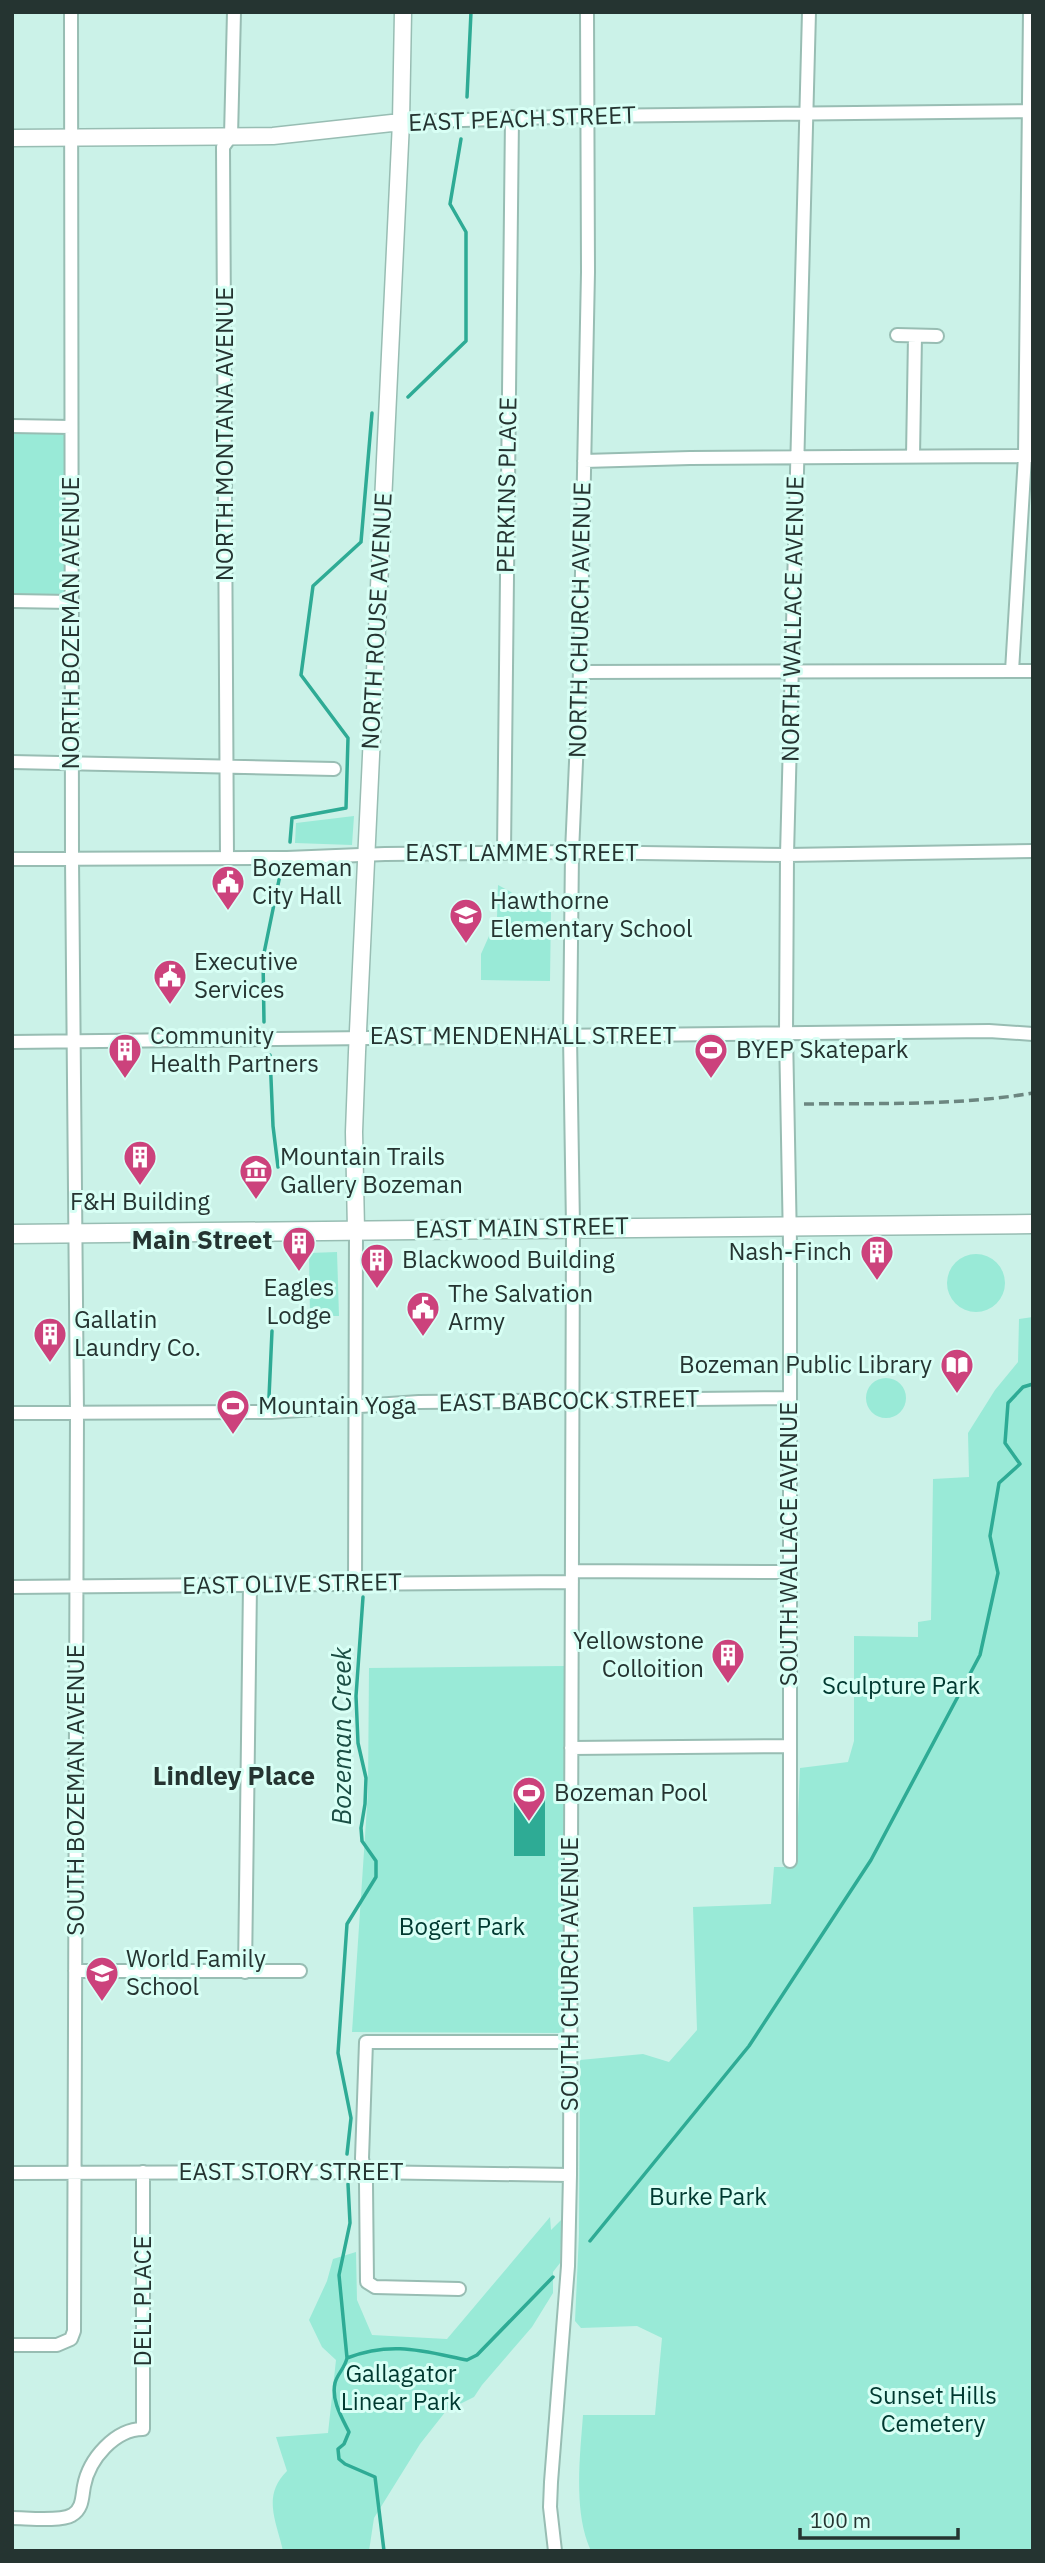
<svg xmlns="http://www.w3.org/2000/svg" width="1045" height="2563" viewBox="0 0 1045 2563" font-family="'IBM Plex Sans',sans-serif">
<rect width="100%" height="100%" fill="#cbf2e8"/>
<!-- green -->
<path fill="#99ead7" d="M12,426l59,1v175l-59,-2z
M354,816l-2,29 -57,-2 1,-20z
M498,885l13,7 14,15 26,1 -1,73 -69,-1v-26l16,-36z
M337,1252l2,64h-29l-1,-63z
M947 1283a29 29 0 1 1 58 0a29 29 0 1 1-58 0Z
M1033,1317v1234h-442c-18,-38 -11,-95 -8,-136h72l7,-77 -25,-12 -56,2 -6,-7 4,-87 1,-174 63,-6 26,8 28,-32 -4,-123 78,-3 3,-37h22l4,-99 48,-6 6,-21v-105l64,1v-15l13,-2 2,-141 36,-2 -1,-44 27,-43 23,-28 1,-43z
M866 1398a20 20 0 1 1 40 0a20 20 0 1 1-40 0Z
M566,1666l-1,367 -213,-1 16,-241 1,-123z
M550,2217l1,13 11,-11 -2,44 -7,9v21l-21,34 -50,58 -8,12 -28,14 -26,33 -46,74 -5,33h-86c-7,-31 -21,-55 4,-80l-11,-34 52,-4 8,-73 -14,-13 -13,-27 18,-39 6,-22 23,-7 1,48 15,35 75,4z"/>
<!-- water -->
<path fill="#2eab95" d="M514,1790h31v66h-31z"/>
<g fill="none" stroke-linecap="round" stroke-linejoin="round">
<!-- stream -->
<path stroke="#2eab95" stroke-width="3.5" d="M467,97l4,-85
M408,397l58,-56v-109l-16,-28 11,-65
M290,842l2,-24 54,-10 2,-70 -47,-63 12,-89 48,-44 11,-129
M264,1022l-1,-64 17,-83
M270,1055l3,71 5,41
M269,1397l3,-66
M347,2154l4,-36 -13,-65 9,-129 29,-47v-16l-14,-20 -1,-13 4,-24 1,-26 -8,-35 -2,-47 7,-99
M348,2184l2,39 -11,52 8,83c-2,10 -10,16 -12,25 -4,17 7,35 14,49l-5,12 -6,5 1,10 6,5 30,13 9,74
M590,2241l159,-195 122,-186 109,-205 18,-82 -8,-37 9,-53 21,-19 -15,-21 3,-40 15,-16 10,-3
M347,2358c45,-17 75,-7 120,2l10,-5 76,-78"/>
<defs>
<path id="minor" d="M401,122l186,-6 446,-5
M897,335l40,1
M12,426l59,1
M913,456l2,-120
M584,461l106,-3 342,-2
M12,601l59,1
M1012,671l13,-215 5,-444
M580,672l453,-1
M12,762l322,7
M504,852l8,-735
M227,858l-4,-711 8,-11 3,-124
M12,859l275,-1 98,-4 187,-2 215,3 246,-4
M12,1042l977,-11 44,3
M12,1413l259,-1 148,-10 371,-4
M572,1571l217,1
M355,1584l1,-354
M12,1587l560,-5
M571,1748l218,-2
M790,1861v-617l-4,-211 1,-178 22,-843
M75,1971h225
M245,1972l5,-387
M12,2173l352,-1 206,3
M459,2289l-84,-2 -8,-5 -1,-98 -4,-26 4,-116h203
M12,2345h45l14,-6 3,-8 3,-918 -5,-554 -1,-847
M12,2518c15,0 48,4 60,-3 11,-6 10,-19 12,-29 5,-27 31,-57 59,-57v-257
M555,2551l-5,-44 1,-25 17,-216 2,-91 3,-948 -3,-191 2,-184 8,-180 8,-400 -1,-260"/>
<path id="major" d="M12,138l261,-2 128,-14
M356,1230l-2,-98 3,-80 44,-930 2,-110"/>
<path id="highway" d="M12,1234l1021,-10"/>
</defs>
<!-- minor casing -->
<use href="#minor" stroke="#98bdb3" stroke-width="16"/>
<!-- major casing -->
<use href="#major" stroke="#98bdb3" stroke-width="19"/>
<!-- highway casing -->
<use href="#highway" stroke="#98bdb3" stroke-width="21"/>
<!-- minor -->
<use href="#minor" stroke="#fff" stroke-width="12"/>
<!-- major -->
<use href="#major" stroke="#fff" stroke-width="16"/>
<!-- highway -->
<use href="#highway" stroke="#fff" stroke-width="18"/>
<!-- rail -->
<path stroke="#6c8680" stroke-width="3.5" stroke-dasharray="10 5" stroke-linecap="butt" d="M804,1104c76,-1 153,2 229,-11"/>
</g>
<!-- icons -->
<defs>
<symbol id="civic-pin" viewBox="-11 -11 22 30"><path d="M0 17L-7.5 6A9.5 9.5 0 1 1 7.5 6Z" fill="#cc427c" stroke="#d8fff5"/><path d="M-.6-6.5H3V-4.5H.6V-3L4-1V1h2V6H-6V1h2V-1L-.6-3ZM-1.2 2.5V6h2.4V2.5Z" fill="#fff"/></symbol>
<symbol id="school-pin" viewBox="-11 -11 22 30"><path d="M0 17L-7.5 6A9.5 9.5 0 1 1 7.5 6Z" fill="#cc427c" stroke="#d8fff5"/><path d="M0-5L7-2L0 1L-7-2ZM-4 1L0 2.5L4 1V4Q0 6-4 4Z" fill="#fff"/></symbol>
<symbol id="building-pin" viewBox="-11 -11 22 30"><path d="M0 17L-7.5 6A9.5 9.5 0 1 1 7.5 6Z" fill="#cc427c" stroke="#d8fff5"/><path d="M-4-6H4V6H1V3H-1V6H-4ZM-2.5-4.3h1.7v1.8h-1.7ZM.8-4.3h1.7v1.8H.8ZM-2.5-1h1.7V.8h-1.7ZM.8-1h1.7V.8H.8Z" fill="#fff"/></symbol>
<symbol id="stadium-pin" viewBox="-11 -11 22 30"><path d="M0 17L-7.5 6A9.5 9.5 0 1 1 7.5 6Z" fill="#cc427c" stroke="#d8fff5"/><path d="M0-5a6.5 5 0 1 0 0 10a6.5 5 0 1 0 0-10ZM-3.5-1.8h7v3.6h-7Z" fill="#fff"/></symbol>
<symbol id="museum-pin" viewBox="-11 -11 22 30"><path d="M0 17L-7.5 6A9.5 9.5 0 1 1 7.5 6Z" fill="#cc427c" stroke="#d8fff5"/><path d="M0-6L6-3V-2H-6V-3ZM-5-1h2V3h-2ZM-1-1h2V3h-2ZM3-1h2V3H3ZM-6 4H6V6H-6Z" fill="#fff"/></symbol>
<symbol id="library-pin" viewBox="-11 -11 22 30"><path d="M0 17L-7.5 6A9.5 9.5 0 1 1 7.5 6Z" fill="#cc427c" stroke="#d8fff5"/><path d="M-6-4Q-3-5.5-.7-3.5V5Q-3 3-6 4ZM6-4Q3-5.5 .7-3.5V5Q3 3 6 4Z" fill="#fff"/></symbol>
</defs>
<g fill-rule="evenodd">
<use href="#civic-pin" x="209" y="863" width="38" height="52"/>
<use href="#school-pin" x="447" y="896" width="38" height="52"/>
<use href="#civic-pin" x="151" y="957" width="38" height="52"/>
<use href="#building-pin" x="106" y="1031" width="38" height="52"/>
<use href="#stadium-pin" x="692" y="1031" width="38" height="52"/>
<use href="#building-pin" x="121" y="1138" width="38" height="52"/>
<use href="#museum-pin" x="237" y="1152" width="38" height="52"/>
<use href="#building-pin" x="280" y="1224" width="38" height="52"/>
<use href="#building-pin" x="858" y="1233" width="38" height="52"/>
<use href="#building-pin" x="358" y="1241" width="38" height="52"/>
<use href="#civic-pin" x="404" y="1289" width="38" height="52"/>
<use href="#building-pin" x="31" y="1315" width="38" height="52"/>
<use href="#library-pin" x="938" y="1346" width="38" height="52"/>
<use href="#stadium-pin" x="214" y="1387" width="38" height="52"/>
<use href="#building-pin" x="709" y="1636" width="38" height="52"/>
<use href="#stadium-pin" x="510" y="1774" width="38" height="52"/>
<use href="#school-pin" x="83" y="1954" width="38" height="52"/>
</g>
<g text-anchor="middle" stroke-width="6" stroke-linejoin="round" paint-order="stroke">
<!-- street labels -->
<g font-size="24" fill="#253431" stroke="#d8fff5">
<text transform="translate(522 119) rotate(-2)" y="8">EAST PEACH STREET</text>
<text transform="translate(225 434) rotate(-90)" y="8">NORTH MONTANA AVENUE</text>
<text transform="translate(507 485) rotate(-89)" y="8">PERKINS PLACE</text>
<text transform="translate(793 619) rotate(-89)" y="8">NORTH WALLACE AVENUE</text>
<text transform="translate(580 620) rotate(-89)" y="8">NORTH CHURCH AVENUE</text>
<text transform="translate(377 621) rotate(-87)" y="8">NORTH ROUSE AVENUE</text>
<text transform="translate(71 623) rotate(-90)" y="8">NORTH BOZEMAN AVENUE</text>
<text x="522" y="861">EAST LAMME STREET</text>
<text x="523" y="1044">EAST MENDENHALL STREET</text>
<text transform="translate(522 1228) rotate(-1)" y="8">EAST MAIN STREET</text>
<text transform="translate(569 1401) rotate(-1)" y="8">EAST BABCOCK STREET</text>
<text transform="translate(789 1544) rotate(-90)" y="8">SOUTH WALLACE AVENUE</text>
<text transform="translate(292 1584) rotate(-1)" y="8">EAST OLIVE STREET</text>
<text transform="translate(76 1790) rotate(-90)" y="8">SOUTH BOZEMAN AVENUE</text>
<text transform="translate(570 1974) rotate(-90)" y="8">SOUTH CHURCH AVENUE</text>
<text x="291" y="2180">EAST STORY STREET</text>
<text transform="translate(143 2301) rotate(-90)" y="8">DELL PLACE</text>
</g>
<!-- poi labels -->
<g font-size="24" fill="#253431" stroke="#d8fff5" text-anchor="start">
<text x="252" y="876">Bozeman<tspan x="252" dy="28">City Hall</tspan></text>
<text x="490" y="909">Hawthorne<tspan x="490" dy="28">Elementary School</tspan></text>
<text x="194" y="970">Executive<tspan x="194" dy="28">Services</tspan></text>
<text x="150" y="1044">Community<tspan x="150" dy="28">Health Partners</tspan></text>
<text x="736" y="1058">BYEP Skatepark</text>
<text x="280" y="1165">Mountain Trails<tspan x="280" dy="28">Gallery Bozeman</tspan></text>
<text x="140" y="1210" text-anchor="middle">F&amp;H Building</text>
<text x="852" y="1260" text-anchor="end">Nash-Finch</text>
<text x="402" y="1268">Blackwood Building</text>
<text x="299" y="1296" text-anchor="middle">Eagles<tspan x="299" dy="28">Lodge</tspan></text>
<text x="448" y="1302">The Salvation<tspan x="448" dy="28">Army</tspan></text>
<text x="74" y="1328">Gallatin<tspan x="74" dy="28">Laundry Co.</tspan></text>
<text x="932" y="1373" text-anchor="end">Bozeman Public Library</text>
<text x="258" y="1414">Mountain Yoga</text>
<text x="704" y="1649" text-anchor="end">Yellowstone<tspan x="704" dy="28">Colloition</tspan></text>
<text x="554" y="1801">Bozeman Pool</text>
<text x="126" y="1967">World Family<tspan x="126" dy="28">School</tspan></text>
</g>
<!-- park labels -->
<g font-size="24" fill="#003930" stroke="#d8fff5">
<text x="901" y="1694">Sculpture Park</text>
<text x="462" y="1935">Bogert Park</text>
<text x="708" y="2205">Burke Park</text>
<text x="401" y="2382">Gallagator<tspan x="401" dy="28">Linear Park</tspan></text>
<text x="933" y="2404">Sunset Hills<tspan x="933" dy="28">Cemetery</tspan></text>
</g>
<!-- neighbourhood labels -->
<g font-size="26" font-weight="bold" fill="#253431" stroke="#d8fff5">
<text x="202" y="1249">Main Street</text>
<text x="234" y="1785">Lindley Place</text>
</g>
<!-- water labels -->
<g font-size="26" font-style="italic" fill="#1b4e44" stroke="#d8fff5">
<text transform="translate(342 1736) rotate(-90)" y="9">Bozeman Creek</text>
</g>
</g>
<!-- border -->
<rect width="1045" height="2563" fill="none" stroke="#253431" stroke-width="28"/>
<!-- scale -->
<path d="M800 2528v10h158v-10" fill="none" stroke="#253431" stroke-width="3.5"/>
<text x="810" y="2528" font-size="21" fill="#253431" stroke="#d8fff5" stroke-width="5" paint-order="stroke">100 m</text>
</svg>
